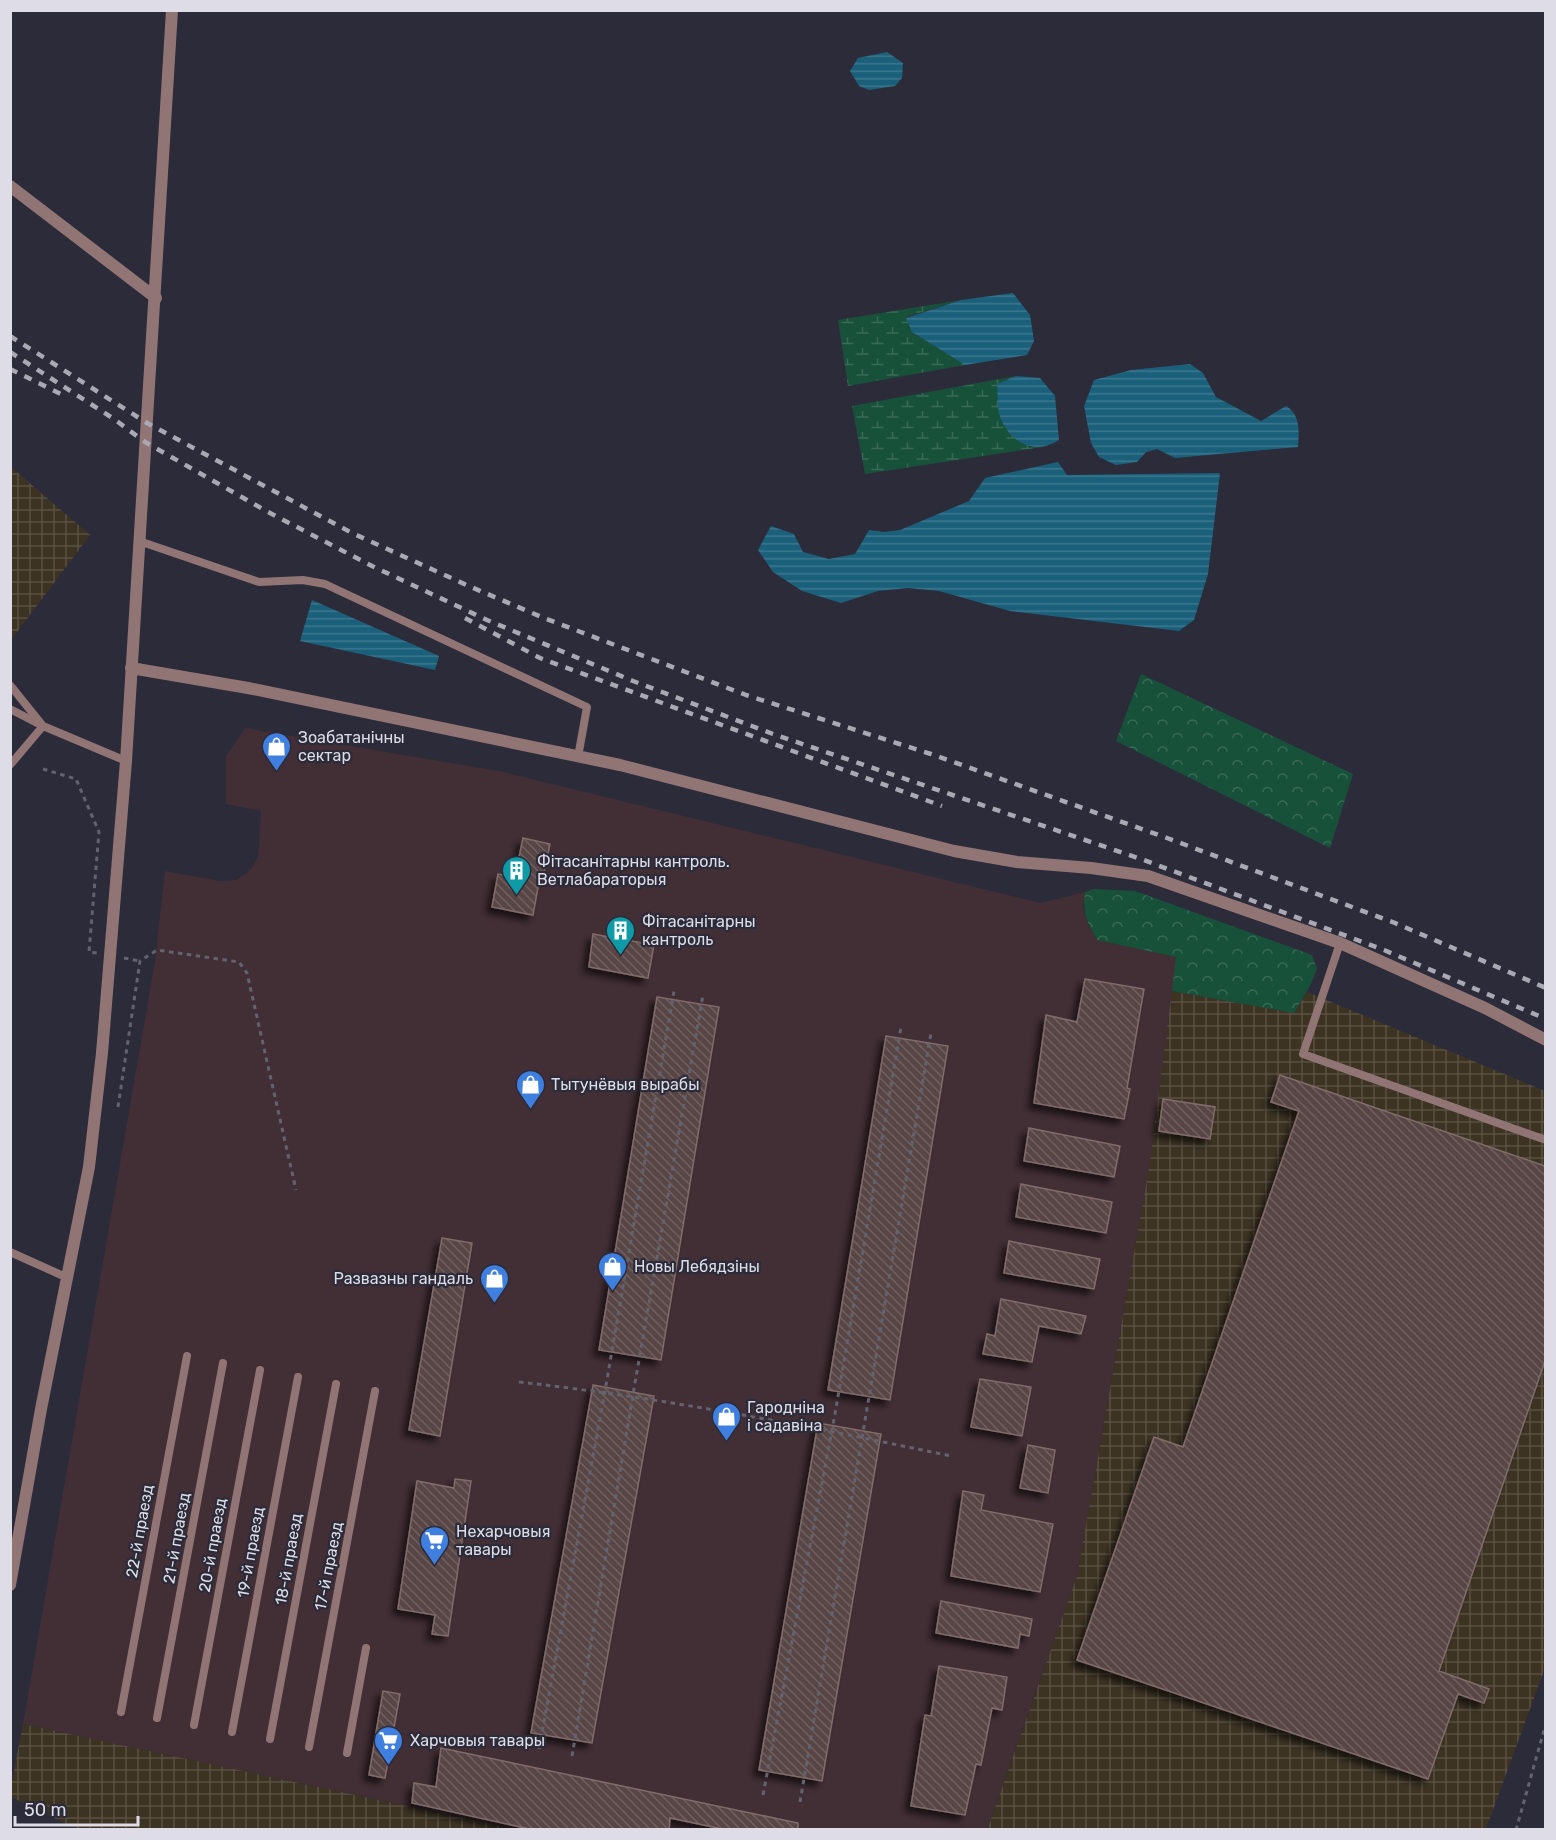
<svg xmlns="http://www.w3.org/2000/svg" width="1556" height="1840" viewBox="0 0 1556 1840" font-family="Rubik,sans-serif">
<defs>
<pattern id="industrial-grid" width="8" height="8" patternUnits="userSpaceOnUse" patternTransform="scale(1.5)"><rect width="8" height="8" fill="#3d3323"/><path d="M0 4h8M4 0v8" fill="none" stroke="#595043"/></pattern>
<pattern id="forest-crowns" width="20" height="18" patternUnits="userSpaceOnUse" patternTransform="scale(1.5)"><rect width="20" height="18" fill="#175139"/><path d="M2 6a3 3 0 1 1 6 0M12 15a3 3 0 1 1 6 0" fill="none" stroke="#386a56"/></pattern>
<pattern id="wetland-marsh" width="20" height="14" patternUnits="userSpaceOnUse" patternTransform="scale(1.5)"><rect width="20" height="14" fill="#175139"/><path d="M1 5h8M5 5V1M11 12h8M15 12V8" fill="none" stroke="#386a56"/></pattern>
<pattern id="water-rules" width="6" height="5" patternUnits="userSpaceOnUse" patternTransform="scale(1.5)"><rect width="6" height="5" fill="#1b607b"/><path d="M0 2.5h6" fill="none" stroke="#3c768e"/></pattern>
<pattern id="building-back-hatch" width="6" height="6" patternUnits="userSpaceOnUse" patternTransform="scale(1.5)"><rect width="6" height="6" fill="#584544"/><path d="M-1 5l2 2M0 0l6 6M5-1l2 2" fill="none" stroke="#705f5f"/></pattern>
<filter id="shadow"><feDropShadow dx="-5.5" dy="5.5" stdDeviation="3" flood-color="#0009"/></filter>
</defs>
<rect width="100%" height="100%" fill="#2c2b3a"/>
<!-- commercial -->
<path fill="#422e35" d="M245,728l254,43 542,132 44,-11 -2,16 5,16 9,16 80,17 -28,211 -72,408 -90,253h-472l-492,-105 132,-763 10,-90 55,10 16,-1 10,-6 7,-8 5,-10 3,-45 -35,-7v-48z"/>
<!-- industrial -->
<path fill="url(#industrial-grid)" d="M11,467l79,68 -79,105z
M1172,991l122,22 13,-21 238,99v577l-59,161 -499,1 90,-254 72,-408z
M23,1724l492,105h-438l-66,-32v-11z"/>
<!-- forest -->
<path fill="url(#forest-crowns)" d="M1141,674l212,100 -23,74 -214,-107z
M1094,889l41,2 177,64 5,14 -7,17 -16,27 -122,-22 4,-34 -79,-17c-10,-18 -15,-27 -12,-48z"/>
<!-- wetland -->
<path fill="url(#wetland-marsh)" d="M961,300l-55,17 6,15 53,33 -117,21 -10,-66z
M1016,376l-19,8 32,63 20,-1 -184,28 -13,-68z"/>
<!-- water -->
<path fill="url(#water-rules)" d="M887,52l16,11 -1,15 -7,8 -26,4 -10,-4 -9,-15 8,-13z
M1013,293l17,22 4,26 -7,14 -62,10 -53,-33 -6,-14 55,-18z
M1190,364l13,9 13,24 45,24 25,-15c15,9 13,26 12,41l-123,11 -18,-9 -11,3 -9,10 -21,3 -17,-8 -8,-14 -7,-37 10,-26 37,-10z
M1016,376l24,2 15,18 4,44c-24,16 -49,3 -59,-23 -3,-10 -2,-23 -3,-33z
M1058,462l9,13 153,-2 -12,101 -14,46 -15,11 -169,-20 -71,-20 -31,-3 -30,3 -37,12 -39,-12 -29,-19 -15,-22 13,-24 23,8 9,18 26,7 26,-5 14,-24 15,2 16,-2 69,-29 16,-23z
M312,600l127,56 -4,14 -135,-29z"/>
<!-- building -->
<path fill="url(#building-back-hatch)" stroke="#816c6b" stroke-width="1.5" filter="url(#shadow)" d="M523,838l27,6 -6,28 -3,-1 -8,44 -41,-8 6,-33 17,3z
M593,934l61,11 -6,33 -59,-11z
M1085,979l59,10 -17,99 3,1 -6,30 -90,-16 12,-88 31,7z
M657,997l62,10 -58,353 -62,-10z
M886,1036l62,10 -58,354 -62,-10z
M1280,1075l265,91v195l-106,310 50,18 -5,14 -26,-9 -30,85 -351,-119 77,-223 29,10 116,-336 -28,-9z
M1163,1099l52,8 -5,32 -51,-8z
M1029,1128l91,18 -6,31 -90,-16z
M1021,1184l91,18 -6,31 -90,-16z
M442,1238l30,5 -32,193 -31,-6z
M1009,1241l91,18 -6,30 -90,-16z
M1001,1299l85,17 -5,18 -42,-8 -7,36 -49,-8 4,-20 8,2z
M980,1379l51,8 -9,49 -51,-9z
M593,1385l61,11 -62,347 -61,-10z
M818,1423l63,11 -59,347 -63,-11z
M1028,1445l27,5 -7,43 -28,-5z
M455,1479l16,2 -23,155 -16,-2 3,-19 -37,-6 19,-128 37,7z
M963,1491l21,4 -3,15 72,14 -13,68 -89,-16z
M941,1601l91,18 -3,17 -9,-2 -2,14 -82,-15z
M939,1666l68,11 -5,33 -10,-2 -11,57 -5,-1 -11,51 -54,-9 14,-91 6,1z
M383,1691l17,3 -15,84 -16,-3z
M441,1748l357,75v7h-71l-57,-12 -1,12h-135l-122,-27 2,-20 22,4z"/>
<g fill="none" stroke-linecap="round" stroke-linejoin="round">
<!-- path -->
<path stroke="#63626f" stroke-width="3" stroke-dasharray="4.5 4.5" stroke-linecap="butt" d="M43,769l33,10 23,53 -10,120 8,1
M124,958l16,3
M118,1107l22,-146 17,-11 82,12 8,11 49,217
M519,1382c145,16 289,44 432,74
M539,1749l66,-358 69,-400
M572,1756l64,-379 67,-382
M763,1795l72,-381 66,-387
M800,1802l131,-769
M1516,1830l30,-107"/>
<!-- service -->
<path stroke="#917575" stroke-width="8" d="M139,541l120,41 44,-2 22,4 262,123 -9,50
M10,685l33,41 -33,39
M10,709l33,17 83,35
M1340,943l-37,111 243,86
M10,1252l58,26
M121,1712l66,-356
M157,1718l66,-355
M194,1725l66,-355
M232,1732l66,-355
M270,1739l66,-355
M309,1747l66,-356
M347,1753l19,-105"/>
<!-- minor -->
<path stroke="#917575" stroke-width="12" d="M10,186l146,112
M131,668l117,20 372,77 334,86 63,11 74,6 57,8 192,67 145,65 61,32"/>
<!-- tertiary -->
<path stroke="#917575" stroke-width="12" d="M10,1585l31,-176 48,-242 13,-114 24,-292 46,-751"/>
<!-- rail -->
<path stroke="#a9a8b3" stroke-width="4.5" stroke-dasharray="8 8" stroke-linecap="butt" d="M10,336l137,87 205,110 119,54 73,31 202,77 185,59 236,84 228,85 151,65
M10,352l104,67 31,23 123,70 104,54 115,54 146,61 140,53 368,125 243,91 162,69
M10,369l55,27
M465,618l75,40 402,148"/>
</g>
<!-- icons -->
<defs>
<symbol id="shop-pin" viewBox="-11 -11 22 30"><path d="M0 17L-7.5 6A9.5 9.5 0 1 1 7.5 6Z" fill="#3f7fe0" stroke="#2c2b3a"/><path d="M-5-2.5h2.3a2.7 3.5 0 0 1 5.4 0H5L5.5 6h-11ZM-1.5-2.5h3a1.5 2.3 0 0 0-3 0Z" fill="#fff"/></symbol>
<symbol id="building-pin" viewBox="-11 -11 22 30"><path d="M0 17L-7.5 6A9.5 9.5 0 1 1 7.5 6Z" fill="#0f9aa8" stroke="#2c2b3a"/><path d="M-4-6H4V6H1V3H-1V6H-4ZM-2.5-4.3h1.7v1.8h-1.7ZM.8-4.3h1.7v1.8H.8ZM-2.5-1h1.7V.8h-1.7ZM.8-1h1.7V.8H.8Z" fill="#fff"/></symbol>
<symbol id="supermarket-pin" viewBox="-11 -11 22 30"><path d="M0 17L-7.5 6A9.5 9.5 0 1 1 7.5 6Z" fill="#3f7fe0" stroke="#2c2b3a"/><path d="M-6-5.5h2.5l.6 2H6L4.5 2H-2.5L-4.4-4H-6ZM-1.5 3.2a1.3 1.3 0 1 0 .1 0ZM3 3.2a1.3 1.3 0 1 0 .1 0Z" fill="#fff"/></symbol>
</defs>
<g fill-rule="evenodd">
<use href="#shop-pin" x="260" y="730" width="33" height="45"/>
<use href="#building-pin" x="500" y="854" width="33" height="45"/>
<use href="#building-pin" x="604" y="914" width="33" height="45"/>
<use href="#shop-pin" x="514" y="1068" width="33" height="45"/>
<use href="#shop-pin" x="596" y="1250" width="33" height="45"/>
<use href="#shop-pin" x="478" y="1262" width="33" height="45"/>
<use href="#shop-pin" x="710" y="1400" width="33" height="45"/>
<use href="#supermarket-pin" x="418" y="1524" width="33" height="45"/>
<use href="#supermarket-pin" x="372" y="1724" width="33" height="45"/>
</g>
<g text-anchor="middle" stroke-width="4.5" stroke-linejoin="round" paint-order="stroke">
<!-- poi labels -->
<g font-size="16" fill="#dedde7" stroke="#2c2b3a" text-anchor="start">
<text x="298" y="743">Зоабатанічны<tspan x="298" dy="18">сектар</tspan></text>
<text x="537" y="867">Фітасанітарны кантроль.<tspan x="537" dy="18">Ветлабараторыя</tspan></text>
<text x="642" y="927">Фітасанітарны<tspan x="642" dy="18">кантроль</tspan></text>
<text x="551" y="1090">Тытунёвыя вырабы</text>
<text x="634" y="1272">Новы Лебядзіны</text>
<text x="473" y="1284" text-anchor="end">Развазны гандаль</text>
<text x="747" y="1413">Гародніна<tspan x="747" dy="18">і садавіна</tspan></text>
<text x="456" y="1537">Нехарчовыя<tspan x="456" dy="18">тавары</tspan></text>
<text x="410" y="1746">Харчовыя тавары</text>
</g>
<!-- street labels -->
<g font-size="16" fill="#dedde7" stroke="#2c2b3a">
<text transform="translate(139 1531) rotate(-80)" y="6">22-й праезд</text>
<text transform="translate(176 1538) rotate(-80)" y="6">21-й праезд</text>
<text transform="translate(212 1545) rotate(-80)" y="6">20-й праезд</text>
<text transform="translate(250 1552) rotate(-80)" y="6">19-й праезд</text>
<text transform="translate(288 1559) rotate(-80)" y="6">18-й праезд</text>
<text transform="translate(328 1566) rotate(-79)" y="6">17-й праезд</text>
</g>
</g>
<!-- border -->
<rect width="1556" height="1840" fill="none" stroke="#dedde7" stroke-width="24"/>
<!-- scale -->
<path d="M15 1816v9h123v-9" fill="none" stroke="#dedde7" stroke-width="3"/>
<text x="24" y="1816" font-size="18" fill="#dedde7" stroke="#2c2b3a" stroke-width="4.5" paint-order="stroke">50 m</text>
</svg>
